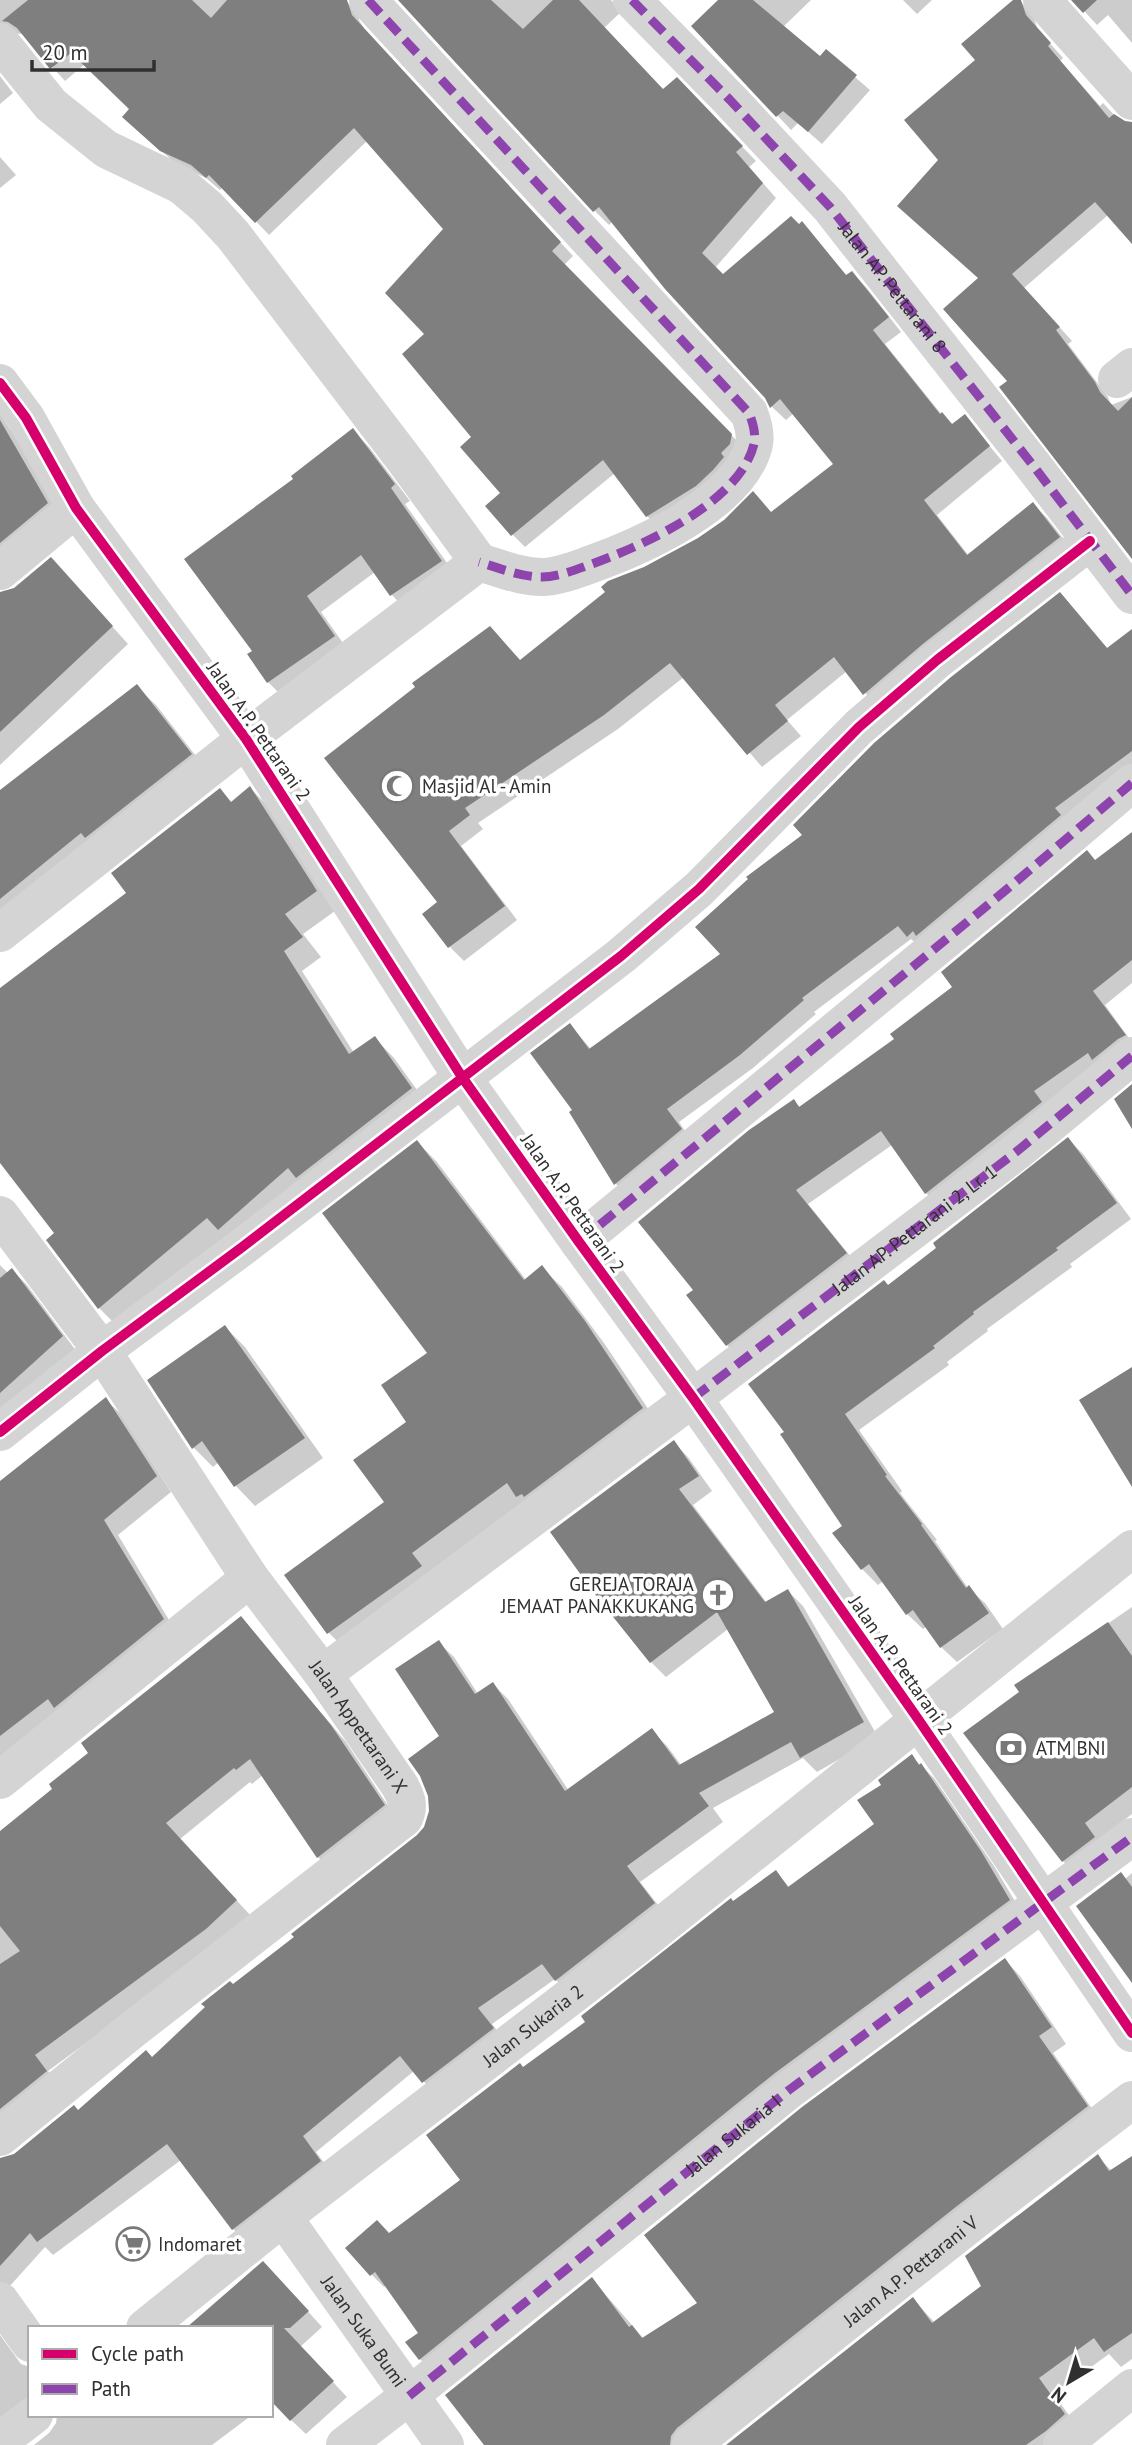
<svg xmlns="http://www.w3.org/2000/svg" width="1132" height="2445" viewBox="0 0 1132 2445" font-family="'PT Sans',sans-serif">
<rect width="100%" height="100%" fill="#fff"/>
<!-- shadow -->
<path fill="#0003" d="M0,0h345l14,14v6l6,10 208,226 -9,9 181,184 -85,80 -13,-13 -32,-43 -90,74 -13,-13 -9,-40 -77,-160 19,-104 -77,-90 -99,95 -46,-48 -3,3 -14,-12 -30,-14 -39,-35 -6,-20 -46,-45 -20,17 -43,-47 -12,-1 -10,4z
M401,0h210l11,11 -18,17 60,63 13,-12 79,82 -7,6 27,31 -61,70 8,8 79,-52 45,52 5,-3 14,14 35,45 -16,12 57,71 11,10 12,-9 37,45 -65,54 32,41 64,-52 14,14 26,33 -195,157 -31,-37 -60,49 14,16 -39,31 -78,-90 -66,52 -140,94 5,6 -22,17 56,74 -53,41 -14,-14 -26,-33 16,-12 -113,-144 193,-97 125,-93 127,-54 64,-50 -42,-51 -8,7 -14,-13 -5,-10 -154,-176 -4,4 -14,-14z
M720,0h91l-28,27 37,32 6,-7 44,38 -48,54 -24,-21 -7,7 -98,-104z
M903,0h29l-15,14z
M1074,0h58v43l-24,-28 -11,10z
M1021,2l12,13 5,15 25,28 -3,3 40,45 3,-3 15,16 14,5v117l-24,-26 -84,73 48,53 -4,3 40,53 3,8 21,-8v159l-122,-175 -31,-102 -39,-119 37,-100z
M0,76l13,17 -13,11z
M0,157l16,18 -16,13z
M0,414l24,35 40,72 -64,55z
M353,431l16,16 41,54 -5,3 52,73 -50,34 -15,-16 -17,-23 -54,40 29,41 -66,45 -16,-16 -13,-31 41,-172z
M68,577l60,67 -128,121v-171z
M1060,594l48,55 24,8v118l-211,173 -10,-9 -97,73 2,2 -63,54 -74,54 14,21 -65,53 -12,-12 -41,-73 -5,-86 21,24 131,-95 82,-119z
M136,686l20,19 54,69 -210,163v-144z
M250,788l19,19 66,104 -32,23 18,23 -19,14 52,82 21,-15 19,20 36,50 -312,219 -19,-19 -42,-75 -57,-73v-170l128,-97 91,-103 13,13z
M1132,834v149l-27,22 26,36 -192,165 -13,-13 -34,-48 -84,59 51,63 -119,91 -13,-13 -32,-55 99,-189 7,7 95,-69 200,-178z
M1068,1139l16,16 47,64 -61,45 2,3 -85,62 1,2 -41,31 2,3 -90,65 43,61 -2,2 37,47 -2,1 33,47 17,15 18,26 -46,33 -16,-15 -14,-21 -4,3 -16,-15 -24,-33 -5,4 -16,-16 -27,-35 9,-7 -62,-92 107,-148z
M417,1142l20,20 89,118 16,-12 20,19 42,56 57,85 -313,224 -19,-19 -43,-58 101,-73 43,-149z
M0,1265l8,8 4,-3 15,15 50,67 -77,64z
M225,1327l20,20 78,111 -68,48 -19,-20 -17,-24 -6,5 -20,-20z
M106,1400l15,14 50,78 -53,43 60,100 -178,127v-278z
M673,1442l15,15 24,34 -19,14 74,98 21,-12 15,15 75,131 -61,35 -14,-14 -90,50 10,14 -83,60 29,37 -98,76 -16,-16 -63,45 15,20 -69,53 -24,-26 -98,81 18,24 -86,68 -15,-15 -52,-69 -128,95 -8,-8 -45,50v-137l14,-4 138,-97 81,-73 186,-150 10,-17 13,-82 -3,-94 15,14 24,37 15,-10 15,15 61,92 83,-60 15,15 15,20 94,-53 -48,-84 -62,48 -15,-15z
M1132,1607v207l-32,25 -22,37 -15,-15 -41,-168 -5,-7z
M241,1619l105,123 52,79 -65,51 -15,-15 -55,-82 -11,9 -2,-2 -70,57 71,77 -30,28 -173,127 13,15 -61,50v-303l54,-44 37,-36z
M911,1756l23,22 60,88 28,47 -589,459 -13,-13v-26l-33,-48 -3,2 -13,-13 19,-39 72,-55 62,-111 63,-47 146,-119 43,-31 14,16 87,-63 6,-40z
M1132,1873v106l-7,-100z
M1005,1960l15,16 46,68 -13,9 49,70 -410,322h-206l106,-166 52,60 56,-36z
M1097,2156l15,15 20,-13v201l-11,8 -12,-13 -55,40 26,37 -17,14h-334l184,-146 22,24 48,-37z
M278,2278l44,49 -22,20 47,50 -41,37 -15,-14z
M0,2335l21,29 9,3v48l-30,14z
M57,2415h195l-40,30h-178l15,-12 7,-10z"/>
<!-- building -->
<path fill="#7f7f7f" d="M28,0h164l19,18 16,-18h120l5,15 209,227 -9,9 180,183 -2,10 -9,9 3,4 -11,13 -17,16 -50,31 -43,-57 -92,76 -26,-30 15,-13 -40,-46 11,-10 -69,-83 22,-20 -39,-41 58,-64 -89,-101 -99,95 -46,-48 -3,3 -15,-13 -31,-14 -38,-34 7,-8 -58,-56 -21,16 -33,-41 -9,-6 -6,-1z
M398,0h93l32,29 30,-29h26l84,89 14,-12 66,69 -7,6 27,31 -61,70 21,21 68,-58 8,8 3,-3 44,54 6,-4 37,46 -16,13 67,84 2,-2 10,12 13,-10 25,32 -66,54 43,55 66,-53 27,35 -136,106 -61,52 -29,-38 -59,48 13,16 -41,34 -77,-92 -66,52 -139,93 5,7 -21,16 56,75 -57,42 -26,-34 15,-12 -113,-144 91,-71 -3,-4 78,-57 30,34 85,-68 -4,-5 7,-6 36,-14 54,-29 26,-18 29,-29 18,21 62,-48 -53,-65 -10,9 -5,-10 -100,-109 -66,-82 -6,5z
M718,0h35l67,56 6,-7 31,26 -49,57 -25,-21 -7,6 -85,-91z
M1013,0h8l5,15 25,28 -3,3 61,72 5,-4 11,7 7,1v122l-37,-42 -83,72 48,53 -4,3 39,52 5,10 18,19 14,-14v162l-133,-172 8,-6 -64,-72 35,-31 -81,-72 41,-46 -34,-40 71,-60 -14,-16z
M1071,0h26l-14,13z
M0,420l48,83 -48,40z
M353,428l42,56 -4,4 51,73 -52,35 -29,-41 -54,41 28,40 -68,47 -20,-29 5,-3 -68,-92 109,-80 -2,-3z
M51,557l62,69 -113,106v-140l14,-4z
M1060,592l47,56 25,-19v122l-77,57 6,7 -145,121 -3,-5 -6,6 -9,-11 -96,72 2,2 -64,55 -73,54 15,20 -68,56 -45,-73 3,-2 -42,-57 40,-30 19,26 131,-95 -25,-27 53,-48 -2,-2 56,-42 -9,-10 81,-82 77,-66z
M137,684l55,70 -107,84 -4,-5 -81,66v-109z
M250,786l67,105 -32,23 18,23 -19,14 65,103 26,-18 37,52 -116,90 -8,-10 -70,62 -11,-12 -109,91 -52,-69 8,-7 -54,-70v-175l126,-95 -15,-20 109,-85 11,14z
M1132,832v128l-39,31 33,44 -8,4 -26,21 -4,-7 -54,38 8,11 -117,92 -44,-63 -85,59 51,63 -121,93 -40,-51 7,-5 -55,-68 111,-92 45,-31 5,8 95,-68 -4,-5 62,-47 -11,-15 146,-122 8,10z
M1132,1084v45l-18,-30z
M1068,1137l49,66 -61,45 2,2 -85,62 1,2 -41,32 2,2 -90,66 42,61 -2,1 37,48 -1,1 45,63 3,-3 20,28 -49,35 -27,-38 -7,5 -37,-51 -8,6 -29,-37 10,-7 -62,-92 4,-2 -36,-48 136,-104 4,5 48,-37 -3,-5z
M417,1140l107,140 18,-15 43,56 58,87 -119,89 -2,-3 -6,3 -9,-14 -95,70 10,13 -95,68 -43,-59 100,-73 -31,-42 53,-38 -25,-37 46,-32 -105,-140z
M12,1268l51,68 -63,57v-115z
M225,1325l80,113 -71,49 -32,-46 -10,8 -45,-69z
M1132,1367v120l-53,-87z
M106,1397l51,79 -53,44 60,99 -110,89 -6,-9 -48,37v-255z
M674,1440l25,36 -20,13 86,113 23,-13 76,133 -64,36 -9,-16 -92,51 10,13 -82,60 28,37 -100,78 -13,-17 -64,44 16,20 -72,55 -22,-27 -97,80 18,25 -89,69 -65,-86 -130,98 -7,-9 -30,33v-108l14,-4 60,-49 4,5 68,-60 6,7 53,-50 -4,-3 29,-23 3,3 61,-47 -3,-3 126,-99 7,-8 5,-16 -1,-15 -8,-20 -12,-17 31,-23 -44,-67 44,-29 36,54 18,-12 72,109 87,-63 27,37 95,-53 -57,-100 -67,51 -56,-70 -44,-61z
M241,1616l90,109 54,80 -68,53 -67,-99 -14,11 -2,-2 -68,55 71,77 -31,29 -171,126 12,16 -47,38v-145l20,-13 -20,-25v-95l52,-42 -3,-5 39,-31 -7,-10z
M1108,1622l24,34v131l-47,36 10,14 -33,25 -99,-129 56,-41 -5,-7z
M912,1754l7,11 2,-2 60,88 29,49 -235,173 -356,287 -14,-18 13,-9 -43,-61 -5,4 -25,-28 32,-28 12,13 71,-53 -34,-45 94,-72 3,4 62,-45 -4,-6 150,-118 2,3 43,-31 12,17 86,-63 -17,-24 24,-15 -3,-5z
M1121,1872l11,15v96l-56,-77z
M1005,1958l47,69 -13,9 49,70 -131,100 -280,222 -6,8 -1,9h-186l-39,-50 147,-118 37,50 3,-2 10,13 55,-35 -53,-68 158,-128z
M1098,2154l11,17 23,-15v177l-28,19 -10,-14 -55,40 26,36 -19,17 -20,14h-300l187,-148 19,26 49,-37 -16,-30z
M263,2261l46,50 -19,17h-6l50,53 -44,40 -19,-20v-73h-85z"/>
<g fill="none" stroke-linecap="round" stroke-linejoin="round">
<!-- minor -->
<g stroke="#d4d4d4" stroke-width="38">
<path d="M368,0l381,413c4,10 7,21 5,31 -14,59 -114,103 -165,121 -14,5 -32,12 -47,12 -21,0 -43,-9 -63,-15"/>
<path id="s1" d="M632,0l98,100 100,107 205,261 97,127"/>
<path d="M1042,0l90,101"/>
<path d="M0,42l51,63 55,44 75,36 26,22 26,28 174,228 72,99 -233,177 -246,194"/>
<path d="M1117,379l15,-12"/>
<path d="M0,383l26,35 50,90 170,231 216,338 117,165 114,156 225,321 214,314"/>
<path d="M0,571l76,-63"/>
<path id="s2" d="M0,1215l102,136 148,227 73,96 77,112c6,12 10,19 4,32l-272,212 -132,107"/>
<path d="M579,1242l433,-357 120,-102"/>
<path d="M0,1432l102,-81 139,-103 380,-292 78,-67 160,-162 78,-67 153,-119"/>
<path d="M323,1674l370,-276 323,-246 116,-96"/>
<path d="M0,1780l250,-202"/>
<path id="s3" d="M283,2217l162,228"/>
<path d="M0,2301l30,42"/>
<path id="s4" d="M145,2328l138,-111 352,-270 497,-398"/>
<path d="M0,2441l34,-26"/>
<path d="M345,2445l64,-49 380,-306 343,-253"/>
<path id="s5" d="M691,2445l280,-222 161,-123"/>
<path d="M1062,2445l70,-57"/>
</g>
<!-- quiet -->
<g stroke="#8e44ad" stroke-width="9" stroke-dasharray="18 9" stroke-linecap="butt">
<path d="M368,0l381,413c4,10 7,21 5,31 -14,59 -114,103 -165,121 -14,5 -32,12 -47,12 -21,0 -43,-9 -63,-15"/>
<path d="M632,0l98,100 100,107 205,261 97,127"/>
<path d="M579,1242l433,-357 120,-102"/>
<path id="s6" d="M693,1398l323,-246 116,-96"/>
<path id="s7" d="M409,2396l380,-306 343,-253"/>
</g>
<defs>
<path id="cycleway" d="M0,383l26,35 50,90 170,231 216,338 117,165 114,156 225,321 214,314
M0,1432l102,-81 139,-103 380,-292 78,-67 160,-162 78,-67 153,-119"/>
</defs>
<!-- cycleway casing -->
<use href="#cycleway" stroke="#fff" stroke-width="15"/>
<!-- cycleway -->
<use href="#cycleway" stroke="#d6006c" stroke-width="10"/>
</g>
<!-- icons -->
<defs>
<symbol id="mosque-ring" viewBox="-11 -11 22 22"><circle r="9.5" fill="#fff" stroke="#787878" stroke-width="1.5"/><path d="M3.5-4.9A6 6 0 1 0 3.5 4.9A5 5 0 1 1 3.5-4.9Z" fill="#787878"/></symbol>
<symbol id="church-ring" viewBox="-11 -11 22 22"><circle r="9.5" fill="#fff" stroke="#787878" stroke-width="1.5"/><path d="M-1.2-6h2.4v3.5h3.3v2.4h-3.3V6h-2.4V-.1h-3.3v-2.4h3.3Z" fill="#787878"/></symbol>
<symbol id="bank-ring" viewBox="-11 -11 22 22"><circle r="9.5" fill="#fff" stroke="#787878" stroke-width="1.5"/><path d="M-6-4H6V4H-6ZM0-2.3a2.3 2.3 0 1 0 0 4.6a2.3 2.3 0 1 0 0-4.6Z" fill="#787878"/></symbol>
<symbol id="supermarket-ring" viewBox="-11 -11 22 22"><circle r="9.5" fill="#fff" stroke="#787878" stroke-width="1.5"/><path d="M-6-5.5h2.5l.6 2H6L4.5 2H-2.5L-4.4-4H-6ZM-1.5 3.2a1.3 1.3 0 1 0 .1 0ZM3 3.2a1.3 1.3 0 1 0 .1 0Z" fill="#787878"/></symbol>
</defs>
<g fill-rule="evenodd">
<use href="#mosque-ring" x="378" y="767" width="38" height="38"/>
<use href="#church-ring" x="699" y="1576" width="38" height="38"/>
<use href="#bank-ring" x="992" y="1729" width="38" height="38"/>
<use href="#supermarket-ring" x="114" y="2225" width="38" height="38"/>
</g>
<g text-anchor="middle" stroke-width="7" stroke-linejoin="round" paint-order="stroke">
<!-- street labels -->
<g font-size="19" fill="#303030" stroke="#fff">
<text dy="7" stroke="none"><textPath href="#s1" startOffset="388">Jalan AP. Pettarani 8</textPath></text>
<text transform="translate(259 731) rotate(55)" y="7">Jalan A.P. Pettarani 2</text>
<text transform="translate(573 1203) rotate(55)" y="7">Jalan A.P. Pettarani 2</text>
<text dy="7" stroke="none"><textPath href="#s6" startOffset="278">Jalan AP. Pettarani 2, Lr. 1</textPath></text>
<text transform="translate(901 1665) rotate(55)" y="7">Jalan A.P. Pettarani 2</text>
<text dy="7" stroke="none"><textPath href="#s2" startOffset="625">Jalan Appettarani X</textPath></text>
<text dy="7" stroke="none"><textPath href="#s4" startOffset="492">Jalan Sukaria 2</textPath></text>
<text dy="7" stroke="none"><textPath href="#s7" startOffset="416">Jalan Sukaria I</textPath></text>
<text dy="7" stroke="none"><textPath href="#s5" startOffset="280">Jalan A.P. Pettarani V</textPath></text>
<text dy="7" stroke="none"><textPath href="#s3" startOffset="140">Jalan Suka Bumi</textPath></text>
</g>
<!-- poi labels -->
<g font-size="19" fill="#303030" stroke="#fff" text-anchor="start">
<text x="422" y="793">Masjid Al - Amin</text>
<text x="694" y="1591" text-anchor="end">GEREJA TORAJA<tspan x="694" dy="22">JEMAAT PANAKKUKANG</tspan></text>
<text x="1036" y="1755">ATM BNI</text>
<text x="158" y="2251">Indomaret</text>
</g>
</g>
<!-- legend -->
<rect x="28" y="2326" width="245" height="91" fill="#ffffff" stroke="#acacac" stroke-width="2"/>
<rect x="42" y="2349" width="35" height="10" fill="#d6006c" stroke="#acacac" stroke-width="2"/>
<text x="91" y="2361" font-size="21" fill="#303030">Cycle path</text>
<rect x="42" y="2384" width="35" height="10" fill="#8e44ad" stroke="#acacac" stroke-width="2"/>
<text x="91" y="2396" font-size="21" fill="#303030">Path</text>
<!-- north arrow -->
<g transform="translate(1069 2382) rotate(218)" stroke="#ffffff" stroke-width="5" paint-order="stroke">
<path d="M0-5L12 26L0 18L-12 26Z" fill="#303030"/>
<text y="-10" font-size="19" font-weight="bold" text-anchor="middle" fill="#303030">N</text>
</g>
<!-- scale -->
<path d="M32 60v10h122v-10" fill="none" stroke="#303030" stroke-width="3.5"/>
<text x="42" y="60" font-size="21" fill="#303030" stroke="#ffffff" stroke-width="5" paint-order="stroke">20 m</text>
</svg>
